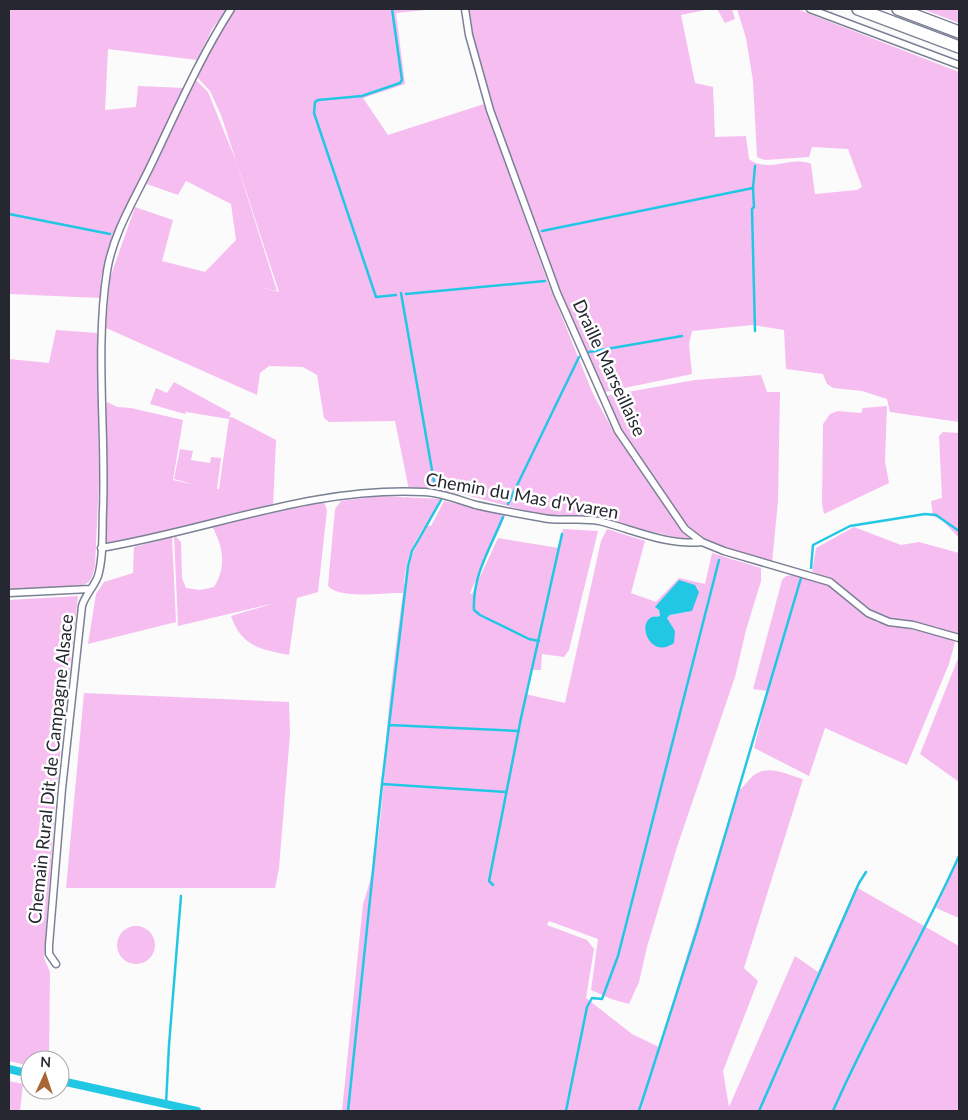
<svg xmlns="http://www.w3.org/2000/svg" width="968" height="1120" viewBox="0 0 968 1120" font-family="Lato,sans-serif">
<rect width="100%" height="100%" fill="#fbfbfb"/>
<!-- green -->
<path fill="#f6bdf1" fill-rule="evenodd" d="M9,9h218l-15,20 -15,31 -89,-11 -3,61 31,-3 2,-21 47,2 -66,132 -18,57 -1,21 -91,-4z
M236,9h201l-41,4 9,71 -42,14 25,37 96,-31 63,176 46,114 22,40 61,87 13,14 -1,5 -104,-24 -41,-1 -77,-20 -31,-5h-26l-14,-69 -66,1 -5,-4 -7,-43 -14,-8 -34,-1 -9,7 -3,22 -151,-67 4,-50 25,-71 38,13 -11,41 43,11 31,-32 -5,-36 -45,-23 -8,14 -31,-11 48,-105 13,13 28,69 41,130 -19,-4 21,5 -58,-177 -11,-24 -13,-14 7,-19z
M466,9h244l-29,6 14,68 18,4 2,50 31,-1 3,23c19,15 43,-4 62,5l4,30 42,-4 5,-3 -14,-38 -36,-2 -3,10 -44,3 -8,-3 -4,-76 -7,-43 -9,-29h60l162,63v350l-69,-10 -3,-13 -25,-8 -29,-3 -6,-4 -4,-10 -37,-5 -2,-39 -31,-5 -61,6 -3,13 3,30 -87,18 -50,-111 -19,-57 -26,-64 -35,-108z
M717,9h15l3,10 -10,4z
M922,9h37v14z
M56,330l41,3 2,146 -4,87c-2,8 -3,16 -12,19l-74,6v-232l40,4z
M761,375l6,17h13l-2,109 -6,62c-19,-6 -43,-10 -62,-20 -37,-19 -88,-108 -105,-147l90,-16z
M174,382l57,31 -2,5 3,-1 44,23 -3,67 -35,6 -131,32 -2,-2v-127l2,-14 10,5 14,1 52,12 -10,60 24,5 -23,-6 6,-30 13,2 -2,9 19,3 1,-6 10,1 -4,31h2l10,-70 -43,-7 -1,2 -35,-10 6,-16 11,5z
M887,406l-2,55 4,22 -65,31 -2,-10 1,-80 7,-10 8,-3 23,2 2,-5z
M943,432l16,1v105l-17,-18 -9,-4 -2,-15 11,-3 -3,-62z
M380,496l62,3c-19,30 -37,51 -38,88l7,-29 15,-33 5,1 13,-25 62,13 -36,79 2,1 26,-56 61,10 4,-19 35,2 -29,119 -5,7 -22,-3 -1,16h-10l-6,24 40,9 36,-162 6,-12 38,12 -14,52 25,9 23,-24 26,6 7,-31 49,15v13l-15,49 -11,47 -58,170 -30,100 -8,35 -10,22 -18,-5 -20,-9 7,-51 -49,-18 -2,4 40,15 7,9 -8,49 46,36 27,13 78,-255c7,-5 11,-12 17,-17 15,-11 33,0 49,4l-59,189 14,13 -35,90 6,36 66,-151 23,16 38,-85 103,59v165h-318l4,-16 -5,16h-298l21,-207c19,-54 20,-120 24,-177 4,-45 10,-89 16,-134 -18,-1 -63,7 -75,-7l7,-77 6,-8zM698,587l-10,25 -18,3 -3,3 4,8 -1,21 -25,-16 7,-14 8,-1 -1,-6 -3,-2z
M324,502l3,8 -9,82 -21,6 -8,57c-29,-6 -47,-8 -58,-39l44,-13 -97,23 -4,-91 7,7 1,36 4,10 14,2 14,-3c13,-21 9,-40 -2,-61z
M854,527l47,18 18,-3 40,11v81l-82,-19 -34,-26 -31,-18 4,-23z
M172,537l4,85 -88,22 8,-50 8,-12 29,-9 1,-26z
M793,575l15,2 22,8 46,37 75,16 4,4 -6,22 -42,101 -82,-37 -16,48 -55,-28 14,-57 -15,-2 29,-109 4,-4z
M78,596l-22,197 -12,165 6,14 -1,88h-19v6l-21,-5v-461z
M959,656v126l-39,-28z
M84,693l205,9 1,32 -11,134 -4,20h-209z
M959,858v60l-23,-10z
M117 945a19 19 0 1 1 38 0a19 19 0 1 1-38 0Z
M9,1081l14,3 -3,27h-11z"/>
<!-- water -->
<path fill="#22c7e4" d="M679,580l16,5 4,7 -7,19 -22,4 -3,3 8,13 -1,12c-23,17 -38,-19 -22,-26 3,-1 5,0 8,-1l-1,-6 -4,-3z"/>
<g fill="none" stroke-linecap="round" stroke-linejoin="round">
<!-- stream -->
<path stroke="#22c7e4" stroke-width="2.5" d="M392,9l10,71 -2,3 -38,13 -44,4 -3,2 -1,11 62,184 20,-2
M755,166l-2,22 1,19 -2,2 3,122
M9,214l101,20
M542,231l211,-43
M401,293l35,200
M406,294l139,-13
M589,352l93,-16
M508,504l71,-147
M503,517c-12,30 -31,59 -29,93l6,5 49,24 10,2
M811,568l2,-23 37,-19 75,-12 11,1 23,16
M389,725l130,6
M382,784l124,8
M493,885l-4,-4 32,-163 41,-184
M166,1104l3,-59 12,-149
M348,1111l34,-327 26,-218 4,-15 29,-51
M566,1111l21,-104 5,-9 10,1 16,-43 101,-396
M639,1111l58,-181 104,-352
M759,1111l100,-228 7,-11
M833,1111c38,-87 87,-168 126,-255"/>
<!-- canal -->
<path stroke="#22c7e4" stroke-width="8" d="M9,1069l21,5
M66,1082l131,29"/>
<defs>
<path id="minor" d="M465,9l4,26 21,75 67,183 61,138 67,98 17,13 22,9 106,31 38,31 21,9 24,3 46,13
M810,9l149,56
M101,548c108,-18 212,-62 323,-56 18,1 35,8 52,13 22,5 44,9 67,13 18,4 37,-1 56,3 33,8 68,25 103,21
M9,593l81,-4
M56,964l-7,-10v-9l13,-156 20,-183c3,-11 12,-19 16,-30 6,-20 4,-46 5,-67 3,-79 -8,-160 4,-238 6,-37 27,-71 43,-104 26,-54 49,-108 81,-158"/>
<path id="trunk" d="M858,9l101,38
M898,9l61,23"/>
</defs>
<!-- minor casing -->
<use href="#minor" stroke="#7a8195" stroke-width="9"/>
<!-- trunk casing -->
<use href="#trunk" stroke="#7a8195" stroke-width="14"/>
<!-- minor -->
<use href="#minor" stroke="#fff" stroke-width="6"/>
<!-- trunk -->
<use href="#trunk" stroke="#fff" stroke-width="11"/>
</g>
<g text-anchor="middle" stroke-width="5" stroke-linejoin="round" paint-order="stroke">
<!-- street labels -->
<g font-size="18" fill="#252830" stroke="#fff">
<text transform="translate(609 368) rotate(65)" y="6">Draille Marseillaise</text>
<text transform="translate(522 496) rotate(10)" y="6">Chemin du Mas d'Yvaren</text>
<text transform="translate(51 769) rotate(-84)" y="6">Chemain Rural Dit de Campagne Alsace</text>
</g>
</g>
<!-- border -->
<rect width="968" height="1120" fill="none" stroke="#252830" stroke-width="20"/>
<!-- north arrow -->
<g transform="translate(45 1075) rotate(3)"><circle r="24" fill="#ffffff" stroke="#a8a9ac"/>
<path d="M0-4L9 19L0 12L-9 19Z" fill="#a96534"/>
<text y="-8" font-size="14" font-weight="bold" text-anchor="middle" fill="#252830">N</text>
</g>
</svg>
